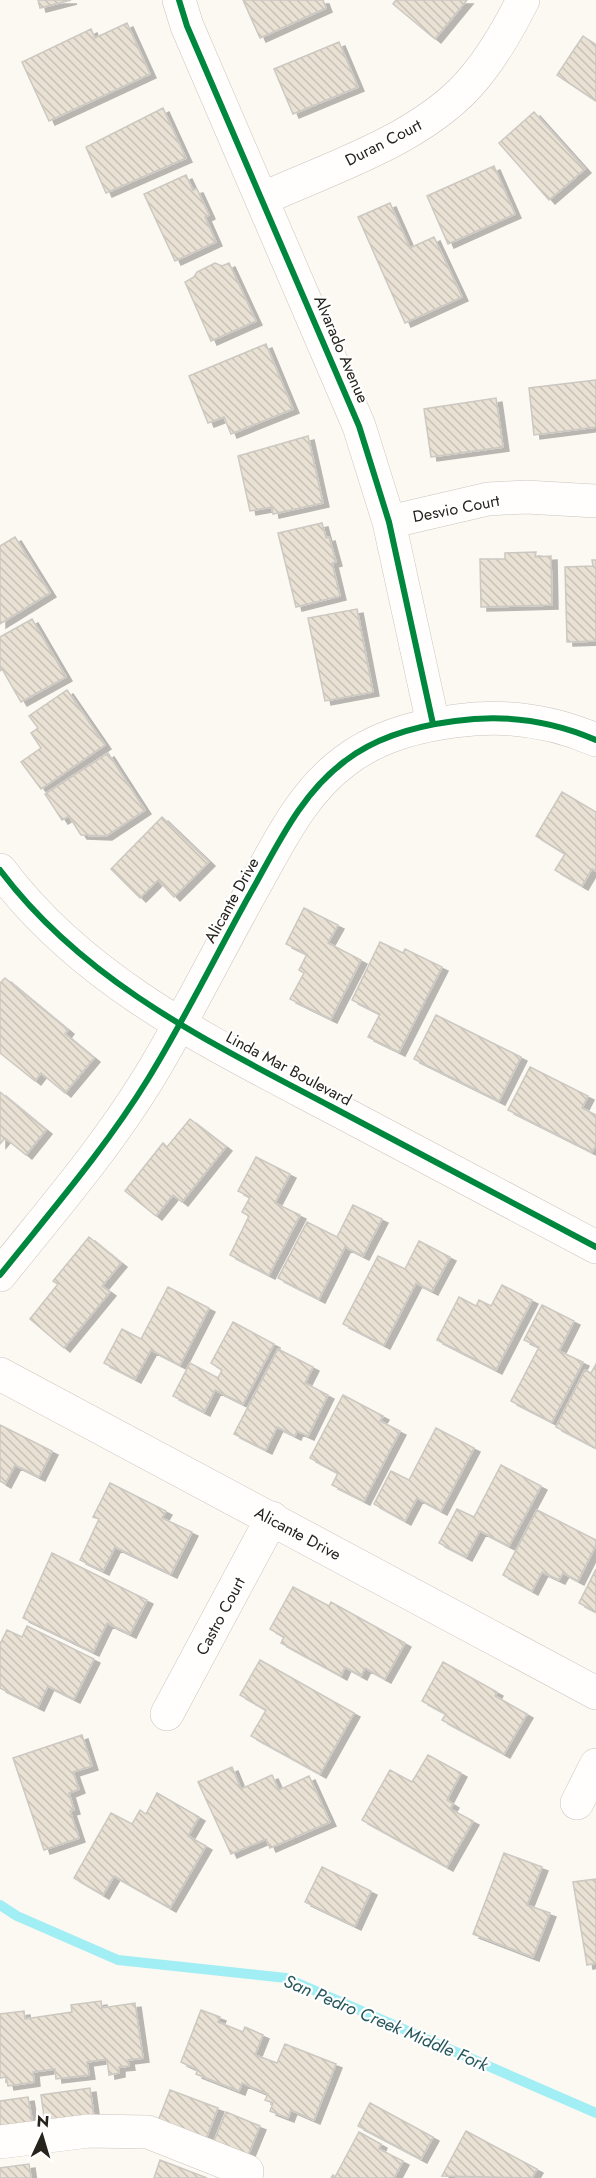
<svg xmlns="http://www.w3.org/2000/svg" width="596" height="2178" viewBox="0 0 596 2178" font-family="Jost,sans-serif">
<defs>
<pattern id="building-back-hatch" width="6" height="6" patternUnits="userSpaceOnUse" patternTransform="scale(1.5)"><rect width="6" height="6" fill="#e9e1d4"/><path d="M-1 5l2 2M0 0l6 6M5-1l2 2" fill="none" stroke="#c8c1b5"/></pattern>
<filter id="shadow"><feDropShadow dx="6" dy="4" stdDeviation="0" flood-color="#0004"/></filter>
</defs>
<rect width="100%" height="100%" fill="#fcf8f2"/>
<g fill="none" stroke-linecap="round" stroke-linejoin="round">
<!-- stream -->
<path stroke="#a2eef5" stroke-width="10" d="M0,1905l17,11 101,44 168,18 310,135"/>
</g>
<!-- building -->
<path fill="url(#building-back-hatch)" stroke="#ccc8c2" stroke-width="1.5" filter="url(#shadow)" d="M38,0h33l-31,8z
M243,0h80l3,8 -66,30z
M396,0h71l-32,39 -42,-35z
M127,23l23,51 -101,47 -27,-59 69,-33 4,9z
M583,36l13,9v56l-39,-26z
M339,42l19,45 -65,27 -19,-45z
M163,108l23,50 -80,35 -20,-46z
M534,112l51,57 -36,31 -50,-57z
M494,166l21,48 -67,30 -21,-48z
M186,175l7,15 4,-1 12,26 -4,2 11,25 -41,19 -31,-67z
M390,203l20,45 24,-11 28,60 -57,26 -47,-106z
M215,263l7,3 7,-3 27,58 -45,20 -26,-59 9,-5 3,-5z
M266,344l27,65 -62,25 -7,-17 -16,6 -19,-47z
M596,380v47l-62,8 -5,-47z
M496,398l7,49 -72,10 -7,-48z
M308,436l15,67 -50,11 -1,-7 -22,4 -12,-55z
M322,523l4,15 3,-1 7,25 -4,1 8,33 -44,11 -18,-74z
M15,537l35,56 -50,31v-78z
M536,552l-1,5 16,-1 1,49 -71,2 -1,-48h25v-6z
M592,560h4v81l-29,1 -2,-75 28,-1z
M357,609l16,83 -48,9 -17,-83z
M32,619l34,58 -45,25 -19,-33 -2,2v-34z
M67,690l38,55 -64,44 -20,-27 20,-14 -10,-15 7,-5 -9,-12z
M108,753l37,57 -39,26 -25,-1 -12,-19 -7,4 -17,-26z
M562,792l34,20v59l-4,-2 -10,17 -27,-16 10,-16 -29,-18z
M162,817l47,45 -35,35 -16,-17 -18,18 -29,-29z
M304,908l34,17 -10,18 33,17 -30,59 -41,-20 14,-26 -5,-3 8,-16 -21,-10z
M380,942l23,11 2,-4 37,18 -43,85 -31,-15 12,-23 -28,-14z
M5,978l63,52 -3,4 29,24 -29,35 -24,-20 -6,8 -35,-28v-70z
M436,1015l85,42 -22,44 -85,-42z
M530,1067l58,29 -6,12 14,7v30l-4,7 -84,-42z
M0,1092l46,38 -20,25 -21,-17 -5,6z
M190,1119l36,28 -44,55 -9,-7 -17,21 -31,-25 38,-48 4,4z
M256,1157l34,17 -15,29 25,12 -31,60 -39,-20 19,-39 -7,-4 8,-15 -12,-6z
M353,1205l29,14 -19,37 -18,-9 -26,52 -41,-21 29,-56 30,15z
M89,1237l32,26 -19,23 8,6 -46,56 -34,-29 28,-35 -5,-3z
M419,1241l31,16 -18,34 -16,-8 -32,62 -41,-21 35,-68 27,13z
M502,1285l30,15 -36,70 -59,-30 22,-43 17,9 3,-6 12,6z
M168,1287l41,21 -29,57 -29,-15 -16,29 -31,-16 18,-34 19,10z
M542,1305l32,16 -15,30 24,11 -31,60 -41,-21 28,-54 -15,-7z
M233,1322l41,22 -31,60 -28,-14 -11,22 -31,-16 17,-33 28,15 4,-8 -11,-7z
M278,1349l35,18 -8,16 23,12 -20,41 -11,-5 -2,5 -18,-9 -11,23 -32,-16z
M596,1364v84l-40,-21 29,-57 6,3z
M343,1395l40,21 -3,5 20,10 -36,70 -32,-16 6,-12 -28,-15z
M0,1425l52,26 -13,26 -24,-12 -10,19 -5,-3z
M436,1428l38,20 -33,63 -24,-13 -12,23 -31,-17 17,-33 18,9z
M501,1465l40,21 -32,60 -29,-15 -14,26 -27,-14 18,-34 17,8z
M110,1483l56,28 -4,7 30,14 -21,42 -56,-27 -12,24 -23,-11 19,-41 -6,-2z
M537,1510l59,30v5l-18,36 -15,-8 -4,7 -17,-8 -10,19 -29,-16z
M52,1553l95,47 -17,34 -23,-11 -14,29 -70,-34z
M596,1569v43l-17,-9z
M293,1587l36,19 2,-4 74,41 -20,36 -20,-11 -4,8 -16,-9 -4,9 -60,-33 3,-6 -14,-8z
M27,1626l67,33 -20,40 -26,-13 -10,21 -38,-19v-44l7,-14 15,7z
M260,1660l94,53 -34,61 -69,-38 15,-26 -26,-15z
M443,1662l54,30 -2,4 32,18 -23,40 -62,-34 4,-6 -24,-13z
M82,1735l10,31 -19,6 6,17 -10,4 5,17 -4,1 9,27 -35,12 -31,-92z
M428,1755l33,18 -14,27 6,4 -3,5 23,12 -26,46 -85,-47 28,-50 22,12z
M232,1767l9,22 31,-14 7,15 30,-14 21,46 -60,26 -4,-9 -35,15 -33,-72z
M157,1793l42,24 -11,19 18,10 -36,62 -56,-32 -11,19 -29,-17 37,-65 21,11 8,-14 6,4z
M504,1853l38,14 -15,38 23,8 -17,44 -60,-23z
M322,1867l49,24 -16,35 -50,-24z
M596,1879v84l-9,2 -14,-83z
M101,2001l1,7 33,-5 8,55 -15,2 1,6 -10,1v6l-10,2 -2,-16 -20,3 2,13 -33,4 -1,-10 -22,3 1,10 -26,4 -2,-9 -6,1v-64l24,-3 1,8 47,-7 -1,-7z
M201,2010l19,7 -2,5 25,10 2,-5 18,8 -8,20 22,8 8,-19 51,20 -22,56 -23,-10 -3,8 -18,-7 3,-8 -8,-3 3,-6 -26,-11 -3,8 -43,-17 2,-4 -17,-8z
M90,2088l4,29 -49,7 -4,-29z
M170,2090l48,18 -12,31 -48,-18z
M28,2097l5,28 -33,5v-29z
M370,2103l63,34 -12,22 -63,-33z
M226,2112l34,14 -12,29 -34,-14z
M466,2131l71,38 -5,9 -90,-2z
M359,2132l22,12 -2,5 24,12 -9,17h-63l2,-3 2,2z
M160,2160l47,18h-53z
M29,2164l2,14h-31v-10z"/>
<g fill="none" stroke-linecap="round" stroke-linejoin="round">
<defs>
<path id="minor" d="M179,0l8,26 172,400 30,96 44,202
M262,199c70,-32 164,-61 213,-122 20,-24 34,-49 48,-77
M389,522l99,-23 38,-2 70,4
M0,870c84,112 209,172 330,236 89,47 177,94 266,141
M0,1275c51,-64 105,-126 148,-196 38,-62 71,-130 107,-194 25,-45 48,-93 90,-124 31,-24 71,-35 110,-40 49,-7 95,-1 141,19
M0,1374l596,319
M167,1714l105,-196
M577,1803l19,-38
M0,2142l89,-11 59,1 99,39 -1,7"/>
</defs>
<!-- minor casing -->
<use href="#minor" stroke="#c9c5bf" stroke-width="34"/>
<!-- minor -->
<use href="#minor" stroke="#fffefd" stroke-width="33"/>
<defs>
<path id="cycleway" d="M179,0l8,26 172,400 30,96 44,202
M0,870c84,112 209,172 330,236 89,47 177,94 266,141
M0,1275c51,-64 105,-126 148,-196 38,-62 71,-130 107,-194 25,-45 48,-93 90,-124 31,-24 71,-35 110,-40 49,-7 95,-1 141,19"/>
</defs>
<!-- cycleway casing -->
<use href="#cycleway" stroke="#fff" stroke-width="10"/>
<!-- cycleway -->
<use href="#cycleway" stroke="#00873e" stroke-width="6"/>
</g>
<g text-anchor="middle" stroke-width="4.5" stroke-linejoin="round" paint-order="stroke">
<!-- street labels -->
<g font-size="16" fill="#26221c" stroke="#fff">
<text transform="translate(383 142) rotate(-27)" y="6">Duran Court</text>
<text transform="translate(342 349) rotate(67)" y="6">Alvarado Avenue</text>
<text transform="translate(456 508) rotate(-11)" y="6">Desvio Court</text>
<text transform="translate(231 900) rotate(-61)" y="6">Alicante Drive</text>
<text transform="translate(289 1068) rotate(28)" y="6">Linda Mar Boulevard</text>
<text transform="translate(298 1533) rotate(28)" y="6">Alicante Drive</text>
<text transform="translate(220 1616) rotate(-62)" y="6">Castro Court</text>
</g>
<!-- water labels -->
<g font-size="18" font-style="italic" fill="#28585e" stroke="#fff">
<text transform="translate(386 2023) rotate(23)" y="6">San Pedro Creek Middle Fork</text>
</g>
</g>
<!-- north arrow -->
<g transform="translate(42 2136) rotate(4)" stroke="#ffffff" stroke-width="4.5" paint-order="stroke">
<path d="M0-4.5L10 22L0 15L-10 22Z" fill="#26221c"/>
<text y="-9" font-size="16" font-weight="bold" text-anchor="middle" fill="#26221c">N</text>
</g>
</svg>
